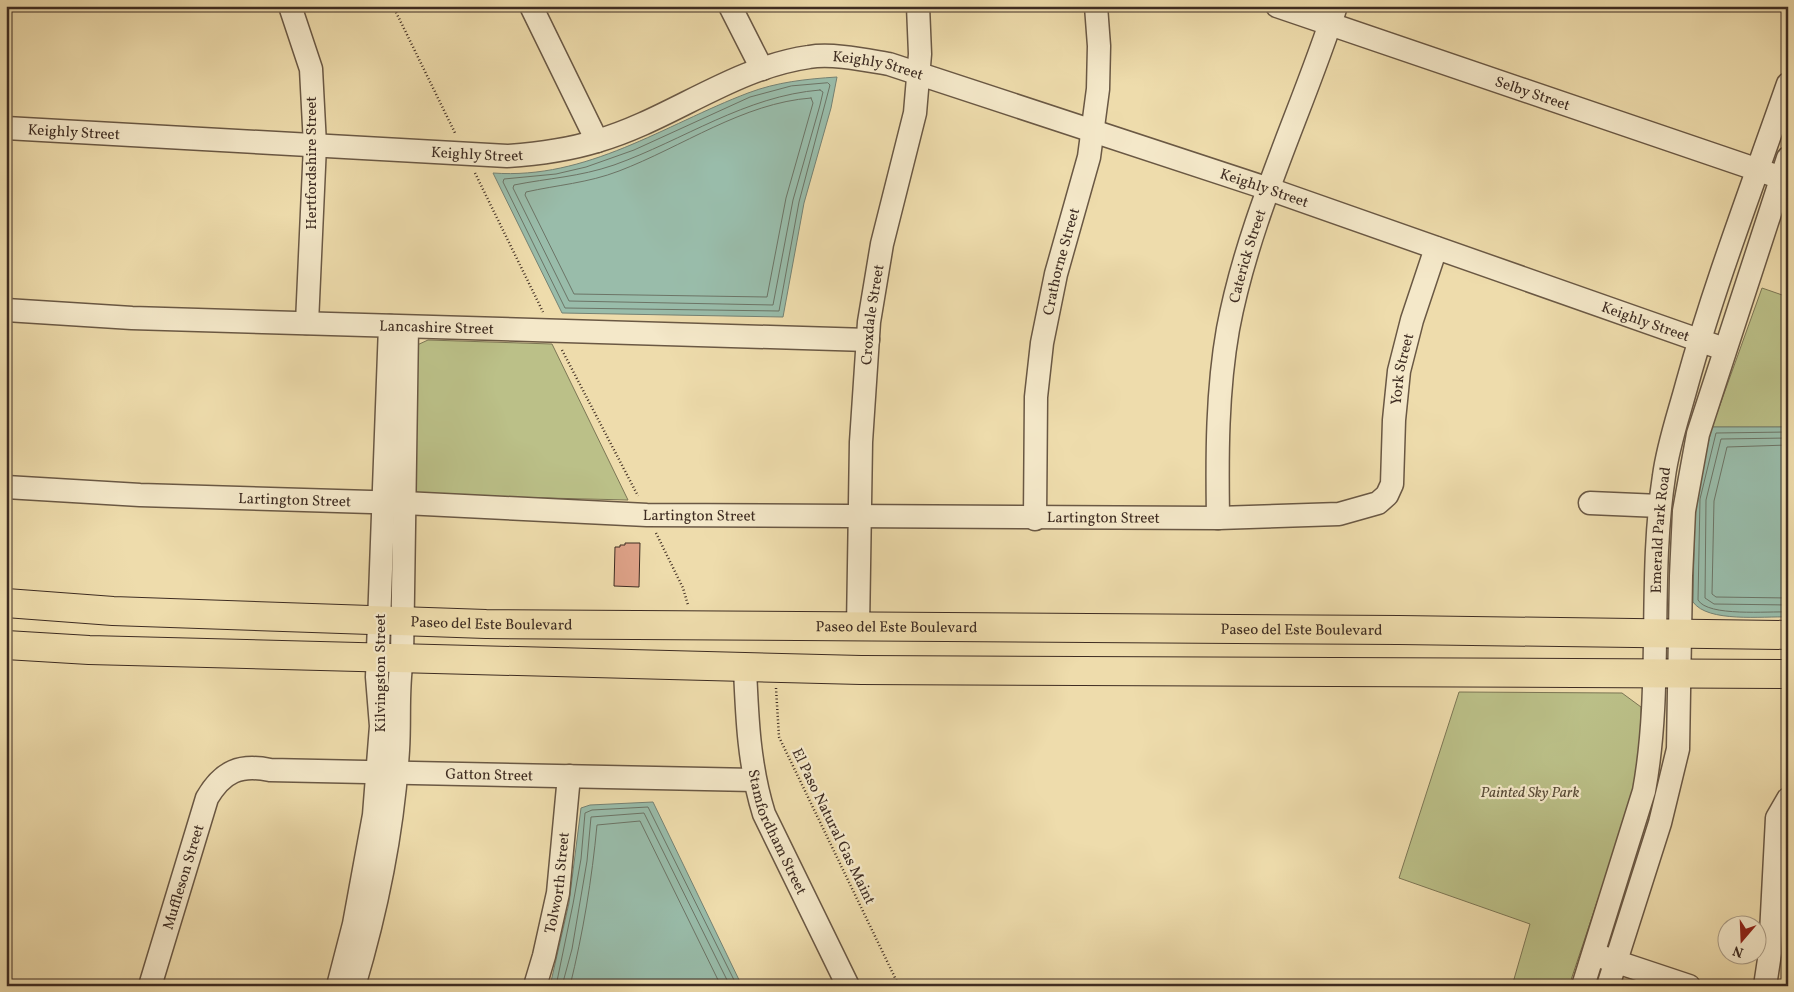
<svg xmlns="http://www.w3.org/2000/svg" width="1794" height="992" viewBox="0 0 1794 992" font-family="Vollkorn,serif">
<rect width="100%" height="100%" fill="#eedcac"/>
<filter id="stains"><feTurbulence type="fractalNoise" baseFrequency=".004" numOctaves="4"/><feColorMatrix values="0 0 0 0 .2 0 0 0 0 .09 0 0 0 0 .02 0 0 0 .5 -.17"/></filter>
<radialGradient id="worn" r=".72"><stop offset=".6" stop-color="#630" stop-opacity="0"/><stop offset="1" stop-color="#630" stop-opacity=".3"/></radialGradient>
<!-- green -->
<path fill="#bbc088" stroke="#7c7655" d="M1762,288l26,9v130h-76z
M428,340l124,4 76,156 -203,-5 -10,-3v-146z
M1459,692l163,1 19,14 -1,56 -6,28 -65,195h-57l18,-62 -131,-46z"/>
<!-- water -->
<path fill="#99bcaa" stroke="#758274" d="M837,77l-6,31 -27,95 -21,114 -221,-4 -69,-140c94,7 171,-48 255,-80 29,-11 58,-14 89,-16z
M1712,427h76v190c-25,-1 -80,6 -95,-15l2,-104z
M653,802l89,184h-192l19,-83 12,-95 9,-3z"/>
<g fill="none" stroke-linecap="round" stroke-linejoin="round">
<!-- shore -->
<path stroke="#6c7466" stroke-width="1" d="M828,83l2,2 -31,117 -20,109 -214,-3 -62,-126 1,-3 52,-5 30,-7 48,-17 116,-53 41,-11z
M820,90l3,2 -3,13 -27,95 -20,105 -204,-4 -56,-113 1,-3c35,-7 65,-8 100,-20 70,-25 131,-69 206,-75z
M811,98l2,5 -27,95 -19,99 -193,-3 -49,-99 1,-3c31,-7 62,-9 93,-21 63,-24 124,-68 192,-73z
M1788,432l-72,1 -16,66 -2,101c10,17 70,11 90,12
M1788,438l-67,1 -15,61 -1,98 9,6 74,1
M1788,445l-61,2 -13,54 -2,93 4,3 72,1
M556,986l17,-82 8,-45 4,-46 7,-3 56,-3 89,179
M562,986l10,-37 15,-88 4,-44 53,-4 86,173
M570,986c13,-53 22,-107 27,-161l43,-4 81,165"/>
</g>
<!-- building -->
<path fill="#dda187" stroke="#3e2c22" d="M625,543h15l-1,44 -25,-1 1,-39h5v-2h5z"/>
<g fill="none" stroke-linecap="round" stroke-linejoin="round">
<defs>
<g id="minor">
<path d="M290,6l21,63 4,76 -8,178"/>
<path d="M531,6l66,135"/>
<path d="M730,6l32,63"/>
<path id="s1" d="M1277,6l496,169"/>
<path id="s2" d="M6,128l501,28c31,-2 61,-6 90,-15 73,-21 135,-73 212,-84 23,-4 56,3 80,7l380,125 455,160"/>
<path id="s3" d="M6,310l126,8 736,22"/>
<path id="s4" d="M6,487l134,8 264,8 243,12 571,3 121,-4 39,-11 9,-8 5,-11 2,-64 5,-49 13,-51 24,-72"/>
<path d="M1590,503l70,3"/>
<path id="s5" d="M1218,518c-1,-62 -1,-127 10,-189 21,-112 73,-215 108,-323"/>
<path id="s6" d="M1035,519l1,-122 6,-54 14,-69 33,-117 9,-68 1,-43 -3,-40"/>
<path id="s7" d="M858,628l3,-186 8,-120 13,-78 33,-131 5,-59 -2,-48"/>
<path id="s8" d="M745,668c2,50 4,98 19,146l84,172"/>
<path d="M1602,957l87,29"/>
<path id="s9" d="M150,986l57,-188c16,-27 33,-34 63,-28l484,10"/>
<path d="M338,986l16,-62 20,-109 7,-89 -4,-49 13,-351"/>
<path d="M354,986c23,-77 39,-156 44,-236 2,-31 -1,-61 4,-91l5,-332"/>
<path id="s10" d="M535,986l9,-30 14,-63 11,-117"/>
<path id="s11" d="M1583,986l61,-195c19,-104 4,-211 20,-315 4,-31 15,-62 23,-92 28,-101 66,-200 101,-300"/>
<path d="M1608,986l52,-163 18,-74 3,-173 3,-65 14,-77 90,-276"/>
<path d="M1765,986l5,-33 7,-135 11,-19"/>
</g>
<g id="major">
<path id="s12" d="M6,603l107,8 373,13 913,6 389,5"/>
<path d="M6,645l83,5 772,20 927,4"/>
</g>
</defs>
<!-- minor casing -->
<use href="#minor" stroke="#6a5844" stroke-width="25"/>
<!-- major casing -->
<use href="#major" stroke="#3e2c22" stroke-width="30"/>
<!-- path -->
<path stroke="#3e2c22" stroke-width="2.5" stroke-dasharray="1 2.5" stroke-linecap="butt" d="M393,6l63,129
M475,173l68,139
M562,350l76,146
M656,533l27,55 5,17
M776,688l3,49 120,249"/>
<!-- minor -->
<use href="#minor" stroke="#f4e8c9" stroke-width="22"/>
<!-- major -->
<use href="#major" stroke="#eedcac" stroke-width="28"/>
</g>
<g text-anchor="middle" stroke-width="4.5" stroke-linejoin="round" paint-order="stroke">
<!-- street labels -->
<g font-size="15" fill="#3e2c22" stroke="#f4e8c9">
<text dy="5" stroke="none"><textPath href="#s2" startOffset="892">Keighly Street</textPath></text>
<text dy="5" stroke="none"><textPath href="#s1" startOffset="270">Selby Street</textPath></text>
<text dy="5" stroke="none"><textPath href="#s2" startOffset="68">Keighly Street</textPath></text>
<text dy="5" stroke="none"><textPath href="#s2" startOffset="472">Keighly Street</textPath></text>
<text transform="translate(311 163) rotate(-90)" y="5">Hertfordshire Street</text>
<text dy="5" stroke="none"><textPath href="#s2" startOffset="1298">Keighly Street</textPath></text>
<text dy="5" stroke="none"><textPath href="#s5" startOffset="265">Caterick Street</textPath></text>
<text dy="5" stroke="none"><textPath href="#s6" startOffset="260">Crathorne Street</textPath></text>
<text dy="5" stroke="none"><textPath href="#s7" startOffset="314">Croxdale Street</textPath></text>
<text dy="5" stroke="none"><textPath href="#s2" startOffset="1702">Keighly Street</textPath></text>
<text dy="5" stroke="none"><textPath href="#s3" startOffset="431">Lancashire Street</textPath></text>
<text dy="5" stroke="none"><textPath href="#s4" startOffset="1514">York Street</textPath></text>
<text dy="5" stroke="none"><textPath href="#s4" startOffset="289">Lartington Street</textPath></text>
<text dy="5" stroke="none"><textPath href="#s4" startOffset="694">Lartington Street</textPath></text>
<text dy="5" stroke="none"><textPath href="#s4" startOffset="1098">Lartington Street</textPath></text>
<text dy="5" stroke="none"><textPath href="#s11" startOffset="466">Emerald Park Road</textPath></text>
<text dy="5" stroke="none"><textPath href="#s12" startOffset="486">Paseo del Este Boulevard</textPath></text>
<text dy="5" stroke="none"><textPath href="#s12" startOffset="891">Paseo del Este Boulevard</textPath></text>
<text dy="5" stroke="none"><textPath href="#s12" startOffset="1296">Paseo del Este Boulevard</textPath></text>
<text transform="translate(380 673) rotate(-90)" y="5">Kilvingston Street</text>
<text dy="5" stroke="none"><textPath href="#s9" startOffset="491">Gatton Street</textPath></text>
<text transform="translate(834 826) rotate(64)" y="5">El Paso Natural Gas Maint</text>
<text dy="5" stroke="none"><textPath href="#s8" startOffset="169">Stamfordham Street</textPath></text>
<text dy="5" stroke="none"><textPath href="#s9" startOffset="114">Muffleson Street</textPath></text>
<text dy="5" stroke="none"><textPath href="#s10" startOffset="106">Tolworth Street</textPath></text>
</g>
<!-- park labels -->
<g font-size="15" font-style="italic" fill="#574a36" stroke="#f4e8c9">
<text x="1530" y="797">Painted Sky Park</text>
</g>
</g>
<!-- margin -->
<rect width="1794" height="992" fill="none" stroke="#eedcac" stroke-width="25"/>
<rect x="8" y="8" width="1779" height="977" fill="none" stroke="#3e2c22" stroke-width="2.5"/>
<rect x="12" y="12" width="1769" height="967" fill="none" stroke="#3e2c22"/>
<!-- north arrow -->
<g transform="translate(1742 940) rotate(199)"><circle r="24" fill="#f4e8c9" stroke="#ab9d86"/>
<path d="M0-4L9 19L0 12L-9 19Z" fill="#8f2418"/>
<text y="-8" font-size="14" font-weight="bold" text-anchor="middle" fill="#3e2c22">N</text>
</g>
<rect width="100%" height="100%" filter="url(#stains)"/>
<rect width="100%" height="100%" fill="url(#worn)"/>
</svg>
